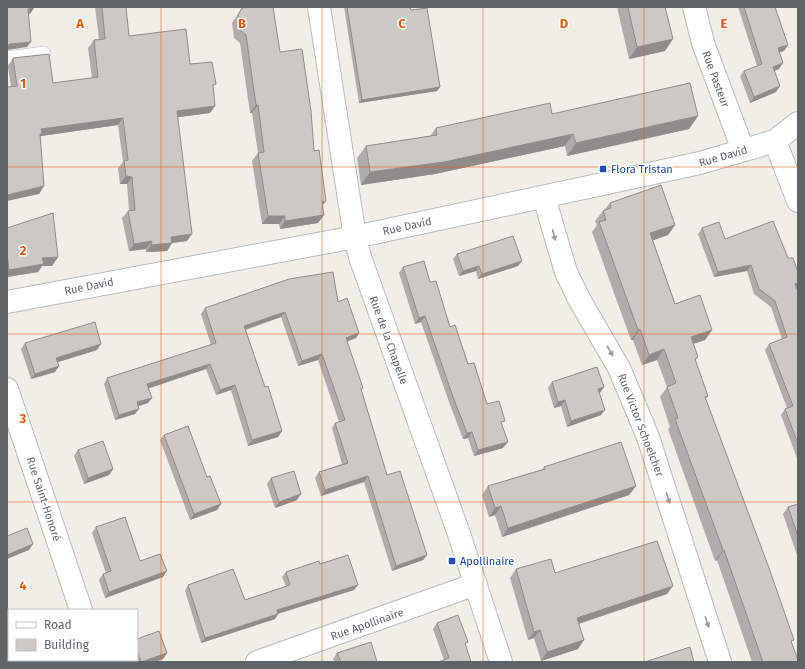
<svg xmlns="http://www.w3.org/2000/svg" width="805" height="669" viewBox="0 0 805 669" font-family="'Fira Sans',sans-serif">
<rect width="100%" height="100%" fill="#f1ede7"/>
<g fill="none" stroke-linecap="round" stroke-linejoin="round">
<defs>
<path id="service" d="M7,58l37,-5"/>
<path id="minor" d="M319,7l36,230 6,23 97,271 43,131
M694,7l9,36 40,107
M775,141l23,60
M544,197l22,75 13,27 40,69 29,69 72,225
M7,302l348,-65 345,-74 75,-22 23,-18
M7,389l74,221
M98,660v2
M257,662l219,-78"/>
</defs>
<!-- service casing -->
<use href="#service" stroke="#b7bbbe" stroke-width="14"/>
<!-- minor casing -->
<use href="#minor" stroke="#b7bbbe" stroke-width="24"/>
<!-- service -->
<use href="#service" stroke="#fff" stroke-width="13"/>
<!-- minor -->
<use href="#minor" stroke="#fff" stroke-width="22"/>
</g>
<!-- wall -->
<path fill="#afaca9" d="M95,7h31l3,29 61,28 23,24 2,18 -5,7 -32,4 9,124 -15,2 -5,8 -21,1v-3l-17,2 -7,-33 6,-7 1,-1 -2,-26h-7l-2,-16 5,-6 -5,-37 -77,11 -1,1 4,49 -5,8 -28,-107 -3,-21 5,-8 40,25 39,-5 -4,-30 6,-8 5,-1z
M344,7h66l1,3 29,77 -3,4 -78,12z
M617,7h48v44l-36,8z
M738,7h37l9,44 -4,1 -1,17 -5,2 2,21 -26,11 -10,-27 4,-5 13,-5z
M242,8l38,44 34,99 10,64 -6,8 -38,6 -1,-5h-17l-10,-63 6,-8 -6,-40h-2l-10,-70 -6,-5 -2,-15z
M552,114l146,2 -9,13 -122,27 -2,-10 -130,28 -74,11 -4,-27 9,-12 64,-10 6,-8z
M610,203l65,22 -7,10 -15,5 22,64 37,26 -7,10 -12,4 5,13 -3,4 13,35 -2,3 86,244 6,19h-46l-35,-102 -2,1 -47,-132 2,-2 -10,-30 7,-10 -10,-27 -15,5 -9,-25h-2l-39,-108 5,-7 -2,-4 8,-10 1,-1z
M7,228l51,29 -6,9h-10l-4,6 -31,5z
M702,228l23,11 63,19 10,14v15l-1,1 1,4v169l-17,-46 4,-6 2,-1 -22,-58 4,-6 13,-5 -11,-32 -17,-13 -7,-23 -33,6 -16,-43z
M457,254l61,12 -40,13 -2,-8 -17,5 -6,-17z
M403,267l27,15 57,122 15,21 1,23 -29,8 -6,-18 -5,1 -14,-37 -28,-80 -6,2 -16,-51z
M338,302l21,31 -3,5 -9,4 16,46 -2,3 26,84 40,80 -4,5 -31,11 -28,-89 -43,14 -6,-18 4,-6 23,-8 -10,-36 3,-5 4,-1 -21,-62 -20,6 -17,-49 -35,13 19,57 17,44 -4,6 -30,9 -17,-56 -15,5 -10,-26 -57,19 -1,15 -10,3 -3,8 -20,6 -11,-36 3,-6 104,-33 -10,-31 4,-6z
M25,343l72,7 -39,12 1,4 -4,6 -24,7 -10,-30z
M552,382l52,5 -5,6 2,22 -34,12 -6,-21 -7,2 -6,-20z
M164,435l43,42 14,27 -4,6 -27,10 -30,-80z
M78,450l35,19 -4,6 -25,9 -10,-28z
M544,467l92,19 -7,9 -127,42 -7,-22 -6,2 -7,-22 6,-9 55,-17z
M271,478l26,22 -22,8 -8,-24z
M798,504v54l-15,-44 5,-7z
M96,527l44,34 23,16 -58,21 -6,-18 4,-6 3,-1 -14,-40z
M320,564l34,26 -76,24 -3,5 -74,24 -16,-52 3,-6 57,15 41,-14 -4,-9 4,-5z
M516,569l39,4 112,21 -88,30 -1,25 -37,12 -7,-23 -6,2 -18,-62z
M437,623l28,23 6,16 -27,-2 -11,-31z
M137,639l30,14 -4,6 -8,3h-20l-1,-2h3z
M337,653l40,9h-42l-2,-3z"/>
<!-- shaded-wall -->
<path fill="#8f8c89" d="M34,8l-4,6h-6l4,-5z
M673,39l-8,12 -36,8 8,-12z
M31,42l-4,5 -20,3v-4l3,-2z
M788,45l-4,6 -10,3 4,-6z
M783,63l-4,6 -10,4 4,-6z
M780,86l-4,6 -26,11 4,-6z
M440,87l-3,4 -78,12 3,-3z
M256,105h2l-6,8h-2z
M215,106l-5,7 -38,5 5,-7z
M698,116l-9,13 -122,27 9,-13z
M123,118l-5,7 -77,11 -4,6 4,-13z
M573,134l-8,12 -130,28 -74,11 9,-13z
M126,176l6,1 -5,7h-7z
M44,186l-5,8 -32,7v-6z
M326,201l-6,8 2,-7z
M324,215l-6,8 -38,6 5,-8z
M268,216h17l-6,8h-17z
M675,225l-7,10 -25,9 7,-11z
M192,234l-5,7 -15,2 -5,8 -21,1 5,-7 20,-8z
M152,241l-6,8 -17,2 5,-7z
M58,257l-6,9h-10l-4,6 -31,5v-4l2,-3 33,-12z
M522,261l-4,5 -40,13 4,-5z
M751,265l-4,6 -33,6 4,-5z
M479,266l-3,5 -17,5 4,-5z
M798,283v4l-1,1 -6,2 4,-6z
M285,312l-4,5 -41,14 4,-5z
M425,316l-4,6 -6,2 4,-6z
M640,329l-7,11h-2l7,-10z
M712,330l-7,10 -22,7 8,-10z
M359,333l-3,5 -14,5 4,-5z
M101,344l-4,6 -45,14 4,-6z
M664,349l-7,11 -15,5 7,-10z
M322,354l-4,6 -20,6 4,-5z
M210,364l-4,5 -62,21 3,-6z
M59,366l-4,6 -24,7 4,-5z
M235,385l-4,5 -15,5 4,-5z
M604,387l-4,6 -6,2 4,-6z
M152,398l-4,5 -15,5 4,-6z
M565,400l-4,6 -7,2 4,-6z
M139,409l-4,5 -20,6 4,-5z
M605,410l-4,5 -34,12 4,-6z
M282,431l-4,6 -30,9 4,-6z
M472,432l-4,6 -5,1 4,-6z
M508,442l-5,6 -29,8 4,-6z
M113,469l-4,6 -25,9 4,-6z
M368,476l-4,6 -43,14 4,-6z
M636,486l-7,9 -127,42 6,-9z
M301,494l-4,6 -22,8 4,-6z
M221,504l-4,6 -27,10 4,-6z
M501,506l-6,9 -6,2 6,-9z
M33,544l-4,6 -22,9v-4z
M723,550h1l-7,10 -2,1z
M427,555l-4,5 -31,11 4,-5z
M167,571l-4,6 -58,21 4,-6z
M358,585l-4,5 -81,25 4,-5z
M673,586l-6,8 -96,32 6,-8z
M278,614l-3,5 -74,24 4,-5z
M540,630l-6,8 -6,2 6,-8z
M584,640l-6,9 -37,12 6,-9z
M167,653l-4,6 -8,3h-13z"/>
<!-- building -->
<path fill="#ccc8c4" stroke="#8f8c89" d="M7,7h27v1l-6,1 3,33 -21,2 -3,2z
M102,7h24l3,29 57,-7 4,35 22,-2 4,22 -3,1 2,21 -38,5 15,123 -21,3 1,6 -21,2 1,-4 -18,3 -6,-33 7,-1 -3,-33 -6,-1 -2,-15 4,-1 -5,-42 -82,11 1,5h-2l4,52 -37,9v-108l10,-1 -4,-28 36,-4 4,29 45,-6 -4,-37 11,-1z
M250,7h23l7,45 22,-3 9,62 3,40 5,-1 7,51 -4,1 2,13 -39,6v-5h-17l-10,-63 6,-1 -6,-47h-2l-10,-70 -6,-5 -2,-15 4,-7z
M347,7h63l1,3 16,-2 13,79 -78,13z
M628,7h37l8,32 -36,8z
M744,7h31l13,38 -10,3 5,15 -10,4 7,19 -26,11 -10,-26 18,-7z
M690,83l8,33 -122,27 -3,-9 -129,28 -74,10 -4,-26 71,-11 -1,-7 114,-25 2,11z
M661,185l14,40 -25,8 25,71 25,-9 12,35 -21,7 7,20 -3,2 13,37 -3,1 64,171 25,72 -3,1 7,19v2h-35l-39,-112h-1l-48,-131 3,-1 -11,-31 9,-4 -12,-34 -15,6 -9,-26 -2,1 -39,-108 7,-2 -3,-9 8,-3 -1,-5z
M53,213l5,44 -16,1 2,6 -35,6 -2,-17v-25z
M773,221l15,37h5l5,14v11l-3,1 3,8v152l-13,-35 8,-3 -24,-62 18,-7 -12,-36 -16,-12 -8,-24 -33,7 -16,-44 17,-6 6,17z
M513,236l9,25 -40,13 -3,-8 -16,5 -6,-17z
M424,261l6,21 6,-1 14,46 5,-2 13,39 6,-1 13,41 12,-3 6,20 -4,1 7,20 -30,8 -6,-18 -5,1 -14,-36 -28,-81 -6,2 -16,-51z
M333,272l5,30 9,-4 12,35 -13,5 17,50 -2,1 26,86 13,-4 27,84 -31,11 -28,-90 -43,14 -6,-18 29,-9 -13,-40 10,-3 -23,-66 -20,7 -17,-49 -41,14 21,61 3,-1 14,45 -30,9 -17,-55 -15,5 -10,-26 -63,20 5,14 -15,4 2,7 -20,6 -12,-37 109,-35 -11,-35 84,-29z
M95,322l6,22 -45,14 3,8 -24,8 -10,-31z
M597,367l7,20 -6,2 7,21 -34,11 -6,-21 -7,2 -6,-20z
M188,426l19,51 3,-1 11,28 -27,10 -30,-79z
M103,441l10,28 -25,9 -10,-28z
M621,442l15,44 -128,42 -7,-22 -6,2 -7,-22 57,-17 -1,-2z
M294,471l7,23 -22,8 -8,-24z
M798,504v32l-10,-29z
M125,517l15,44 20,-7 7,17 -58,21 -6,-18 8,-3 -15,-44z
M27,528l6,16 -26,11v-19z
M657,541l16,45 -96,32 7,22 -37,12 -7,-22 -6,2 -18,-63 35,-10 4,14z
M348,555l10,30 -81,25 1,4 -73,24 -17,-53 45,-16 12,31 45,-15 -4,-13 33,-11 1,3z
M458,615l10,27 -3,1 6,19h-33l11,-4 -12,-35z
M159,631l8,22 -26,9 -4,-11v-12z
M371,642l6,20h-36l-4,-9z
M690,647l4,15h-49z"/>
<!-- one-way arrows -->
<defs><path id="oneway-solid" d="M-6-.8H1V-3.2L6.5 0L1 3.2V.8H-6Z"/></defs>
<g fill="#969a9d">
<use href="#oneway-solid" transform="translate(554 235) rotate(75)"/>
<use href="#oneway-solid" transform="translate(610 351) rotate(61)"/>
<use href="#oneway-solid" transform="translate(668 498) rotate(71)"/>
<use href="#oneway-solid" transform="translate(707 622) rotate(72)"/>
</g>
<!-- grid -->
<path fill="none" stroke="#e8590c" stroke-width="1" stroke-opacity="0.55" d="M161,7v655M322,7v655M483,7v655M644,7v655M7,167h791M7,334h791M7,502h791"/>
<!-- markers -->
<g fill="#1a4fb4" stroke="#fff" stroke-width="1.5">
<rect x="599" y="165" width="8" height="8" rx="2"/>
<rect x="448" y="557" width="8" height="8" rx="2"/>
</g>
<g text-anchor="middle" stroke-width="3" stroke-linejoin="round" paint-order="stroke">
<!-- street labels -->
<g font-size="11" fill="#5e6468" stroke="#fff">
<text transform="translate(716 79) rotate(70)" y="4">Rue Pasteur</text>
<text transform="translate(723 156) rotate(-16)" y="4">Rue David</text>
<text transform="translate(407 226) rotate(-12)" y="4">Rue David</text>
<text transform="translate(89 286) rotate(-11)" y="4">Rue David</text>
<text transform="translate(389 340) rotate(70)" y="4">Rue de la Chapelle</text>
<text transform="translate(641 425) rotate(69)" y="4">Rue Victor Schoelcher</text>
<text transform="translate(44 499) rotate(72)" y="4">Rue Saint-Honoré</text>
<text transform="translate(367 624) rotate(-19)" y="4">Rue Apollinaire</text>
</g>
<!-- transit labels -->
<g font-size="11" fill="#164399" stroke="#fff" text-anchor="start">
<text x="611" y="173">Flora Tristan</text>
<text x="460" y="565">Apollinaire</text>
</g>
</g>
<g font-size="13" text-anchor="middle" font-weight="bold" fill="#e8590c" stroke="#fff" stroke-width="3" stroke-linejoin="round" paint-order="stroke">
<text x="80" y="28">A</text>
<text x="242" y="28">B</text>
<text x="402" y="28">C</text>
<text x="564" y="28">D</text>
<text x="724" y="28">E</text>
<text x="23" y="88">1</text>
<text x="23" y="255">2</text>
<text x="23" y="423">3</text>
<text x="23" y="590">4</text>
</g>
<!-- border -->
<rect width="805" height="669" fill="none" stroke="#5e6468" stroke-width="16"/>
<!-- legend -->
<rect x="8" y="609" width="130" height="52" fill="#ffffff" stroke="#bfc1c3"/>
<rect x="16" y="622" width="20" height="6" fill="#ffffff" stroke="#bfc1c3"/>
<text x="44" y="629" font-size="12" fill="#5e6468">Road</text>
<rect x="16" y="639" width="20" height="12" fill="#ccc8c4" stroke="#bfc1c3"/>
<text x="44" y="649" font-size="12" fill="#5e6468">Building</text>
</svg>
